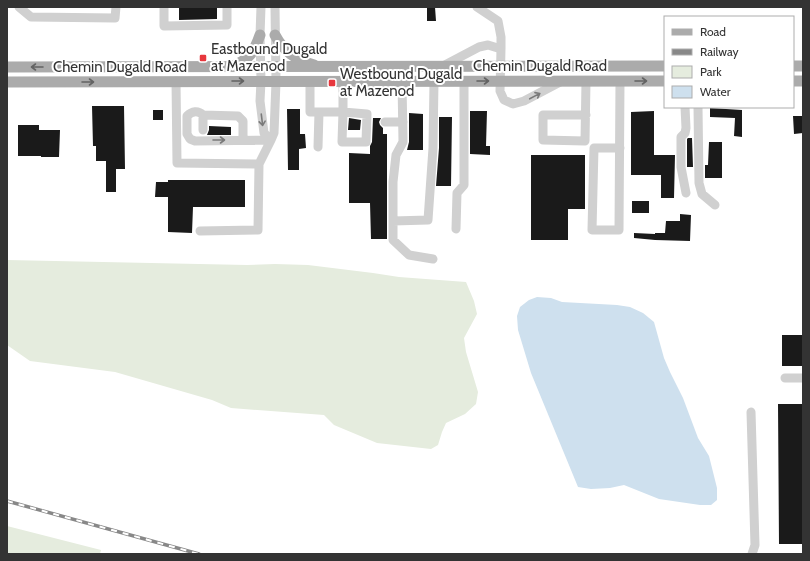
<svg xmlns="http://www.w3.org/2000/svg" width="810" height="561" viewBox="0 0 810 561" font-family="Cabin,sans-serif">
<rect width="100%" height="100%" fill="#fff"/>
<!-- green -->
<path fill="#e5ecde" d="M7,260l240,5 28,-1 33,1 65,8 26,4 67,5 8,19 3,13 -13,24 2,14 12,40 -2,12 -11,10 -19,9 -4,9 -4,13 -7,4 -54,-6 -43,-18 -10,-10 -93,-7 -19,-8 -97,-28 -85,-11 -23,-16z
M7,526l94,24 -1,4h-93z"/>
<!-- water -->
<path fill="#cee0ee" d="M537,297l14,1 11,4 55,3 13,2 13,6 11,9 10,36 6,14 13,26 15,40 11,18 8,32v12l-6,5h-11l-41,-6 -35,-14 -14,3 -19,1 -13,-2 -47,-114 -13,-43 -1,-14 3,-9 9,-7z"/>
<!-- building -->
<path fill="#1a1a1a" d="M179,7h38v12l-38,1z
M427,7h8l1,14h-9z
M92,106h32l1,63h-9v23h-10v-31h-10v-15h-3z
M710,108l32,2v27l-8,-1 1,-18 -25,-1z
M287,109h13v25h5l1,14 -7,1v21h-11z
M153,110h10v10h-10z
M470,111h17l-1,35h4v9l-20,-1z
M654,111v44h21l-1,43h-13v-23h-30v-63z
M409,113l14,1v36h-16l2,-8z
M793,116h10v17l-9,1z
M439,117h13l-1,69h-15l3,-38z
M349,118l12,2 -1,10h-12z
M373,118h8l-2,4 1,3 3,3v6h4v105h-16l-1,-36h-21v-50l21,1v-8l2,-4z
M18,125h21v5h21l-1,27h-18v-1h-23z
M209,126l22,1v8h-24l2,-5z
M688,138h4l1,29h-6v-28z
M709,142h13v36h-17v-13h3z
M531,155h54v54h-17v31h-37z
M168,180h77v27h-52l-1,26 -24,-1v-35h-13l1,-15h12z
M632,201h17v12h-17z
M680,214l11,1 -1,26 -35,-1 -21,-2v-5l21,1v-1h10l1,-12h14z
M782,335h21v31h-21z
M778,404h25v140h-24z"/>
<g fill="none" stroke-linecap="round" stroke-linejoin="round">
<!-- minor -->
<path stroke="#d0d0d0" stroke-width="9" d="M19,7l12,10 84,1 1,-11
M164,7v19l63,-1v-18
M261,7l-1,28 1,46 -1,20 4,32 7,7 3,-7 2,-51 -1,-75
M477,7l21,14 3,16v12
M443,66l36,-19 9,-2 13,4 -1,42 4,9 9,4 11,-3 38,-20
M176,81l1,82 82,1
M310,81v31h33v-31
M402,81l1,61 -7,13 -3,27v58l16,15 24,4
M586,81l-1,60 -42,-1v-25h43
M685,107l1,21 -1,5 -4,4v30l5,26
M698,107l1,76 3,11 13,11
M343,112l24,2 -1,28h-24z
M203,115v15
M385,122h18
M318,147l1,-35
M620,148h-26l-2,82h27l1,-149
M393,221l35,-1 5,-72 1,-67
M456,229l1,-36 7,-8v-104
M200,231l58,-1 1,-66 12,-24 -76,1 -5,-2 -3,-5v-18c5,-5 11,-6 16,-1l35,1 5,5v19
M785,378h18
M751,412l4,133 -3,9"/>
<!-- major -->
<path stroke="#ababab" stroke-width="11" d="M275,35c9,17 20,24 39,30
M233,66c17,-7 21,-14 27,-31
M793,66h10
M7,67l658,-1
M793,81h10
M7,82l658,-1"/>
<defs>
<path id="rail" d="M7,501l192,53"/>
</defs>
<!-- rail casing -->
<use href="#rail" stroke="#888" stroke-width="3.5"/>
<!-- rail -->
<use href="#rail" stroke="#fff" stroke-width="2" stroke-dasharray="6" stroke-linecap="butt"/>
</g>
<!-- one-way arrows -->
<defs><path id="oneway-shaft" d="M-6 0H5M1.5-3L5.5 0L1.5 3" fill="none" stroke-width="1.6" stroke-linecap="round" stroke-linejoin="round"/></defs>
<g stroke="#636363">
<use href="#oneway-shaft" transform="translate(37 67) rotate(180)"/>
<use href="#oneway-shaft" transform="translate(238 81)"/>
<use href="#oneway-shaft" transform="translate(483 81)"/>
<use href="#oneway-shaft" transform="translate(641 81)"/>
<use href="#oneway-shaft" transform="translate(88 82)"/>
</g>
<g stroke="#7a7a7a">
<use href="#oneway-shaft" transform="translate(535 96) rotate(-28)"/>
<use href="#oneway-shaft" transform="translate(262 120) rotate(83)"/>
<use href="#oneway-shaft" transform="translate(219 140)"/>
</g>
<!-- markers -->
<g fill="#e7373d" stroke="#fff" stroke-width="1.5">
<rect x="199" y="54" width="8" height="8" rx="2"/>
<rect x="328" y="79" width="8" height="8" rx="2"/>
</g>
<g text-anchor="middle" stroke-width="4" stroke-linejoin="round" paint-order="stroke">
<!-- poi labels -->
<g font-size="15" fill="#333" stroke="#fff" text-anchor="start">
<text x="211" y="54">Eastbound Dugald<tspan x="211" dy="17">at Mazenod</tspan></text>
<text x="340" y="79">Westbound Dugald<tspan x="340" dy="17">at Mazenod</tspan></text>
</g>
<!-- street labels -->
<g font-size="15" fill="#333" stroke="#fff">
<text x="540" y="71">Chemin Dugald Road</text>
<text x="120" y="72">Chemin Dugald Road</text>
</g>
</g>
<!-- border -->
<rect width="810" height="561" fill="none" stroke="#333333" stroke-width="16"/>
<!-- legend -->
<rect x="664" y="16" width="130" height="92" fill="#ffffff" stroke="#adadad"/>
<rect x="672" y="29" width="20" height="6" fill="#ababab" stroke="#adadad"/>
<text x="700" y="36" font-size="12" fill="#333333">Road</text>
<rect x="672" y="49" width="20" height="6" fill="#888888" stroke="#adadad"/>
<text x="700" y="56" font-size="12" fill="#333333">Railway</text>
<rect x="672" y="66" width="20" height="12" fill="#e5ecde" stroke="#adadad"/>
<text x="700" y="76" font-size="12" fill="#333333">Park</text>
<rect x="672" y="86" width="20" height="12" fill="#cee0ee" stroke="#adadad"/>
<text x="700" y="96" font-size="12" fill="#333333">Water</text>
</svg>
